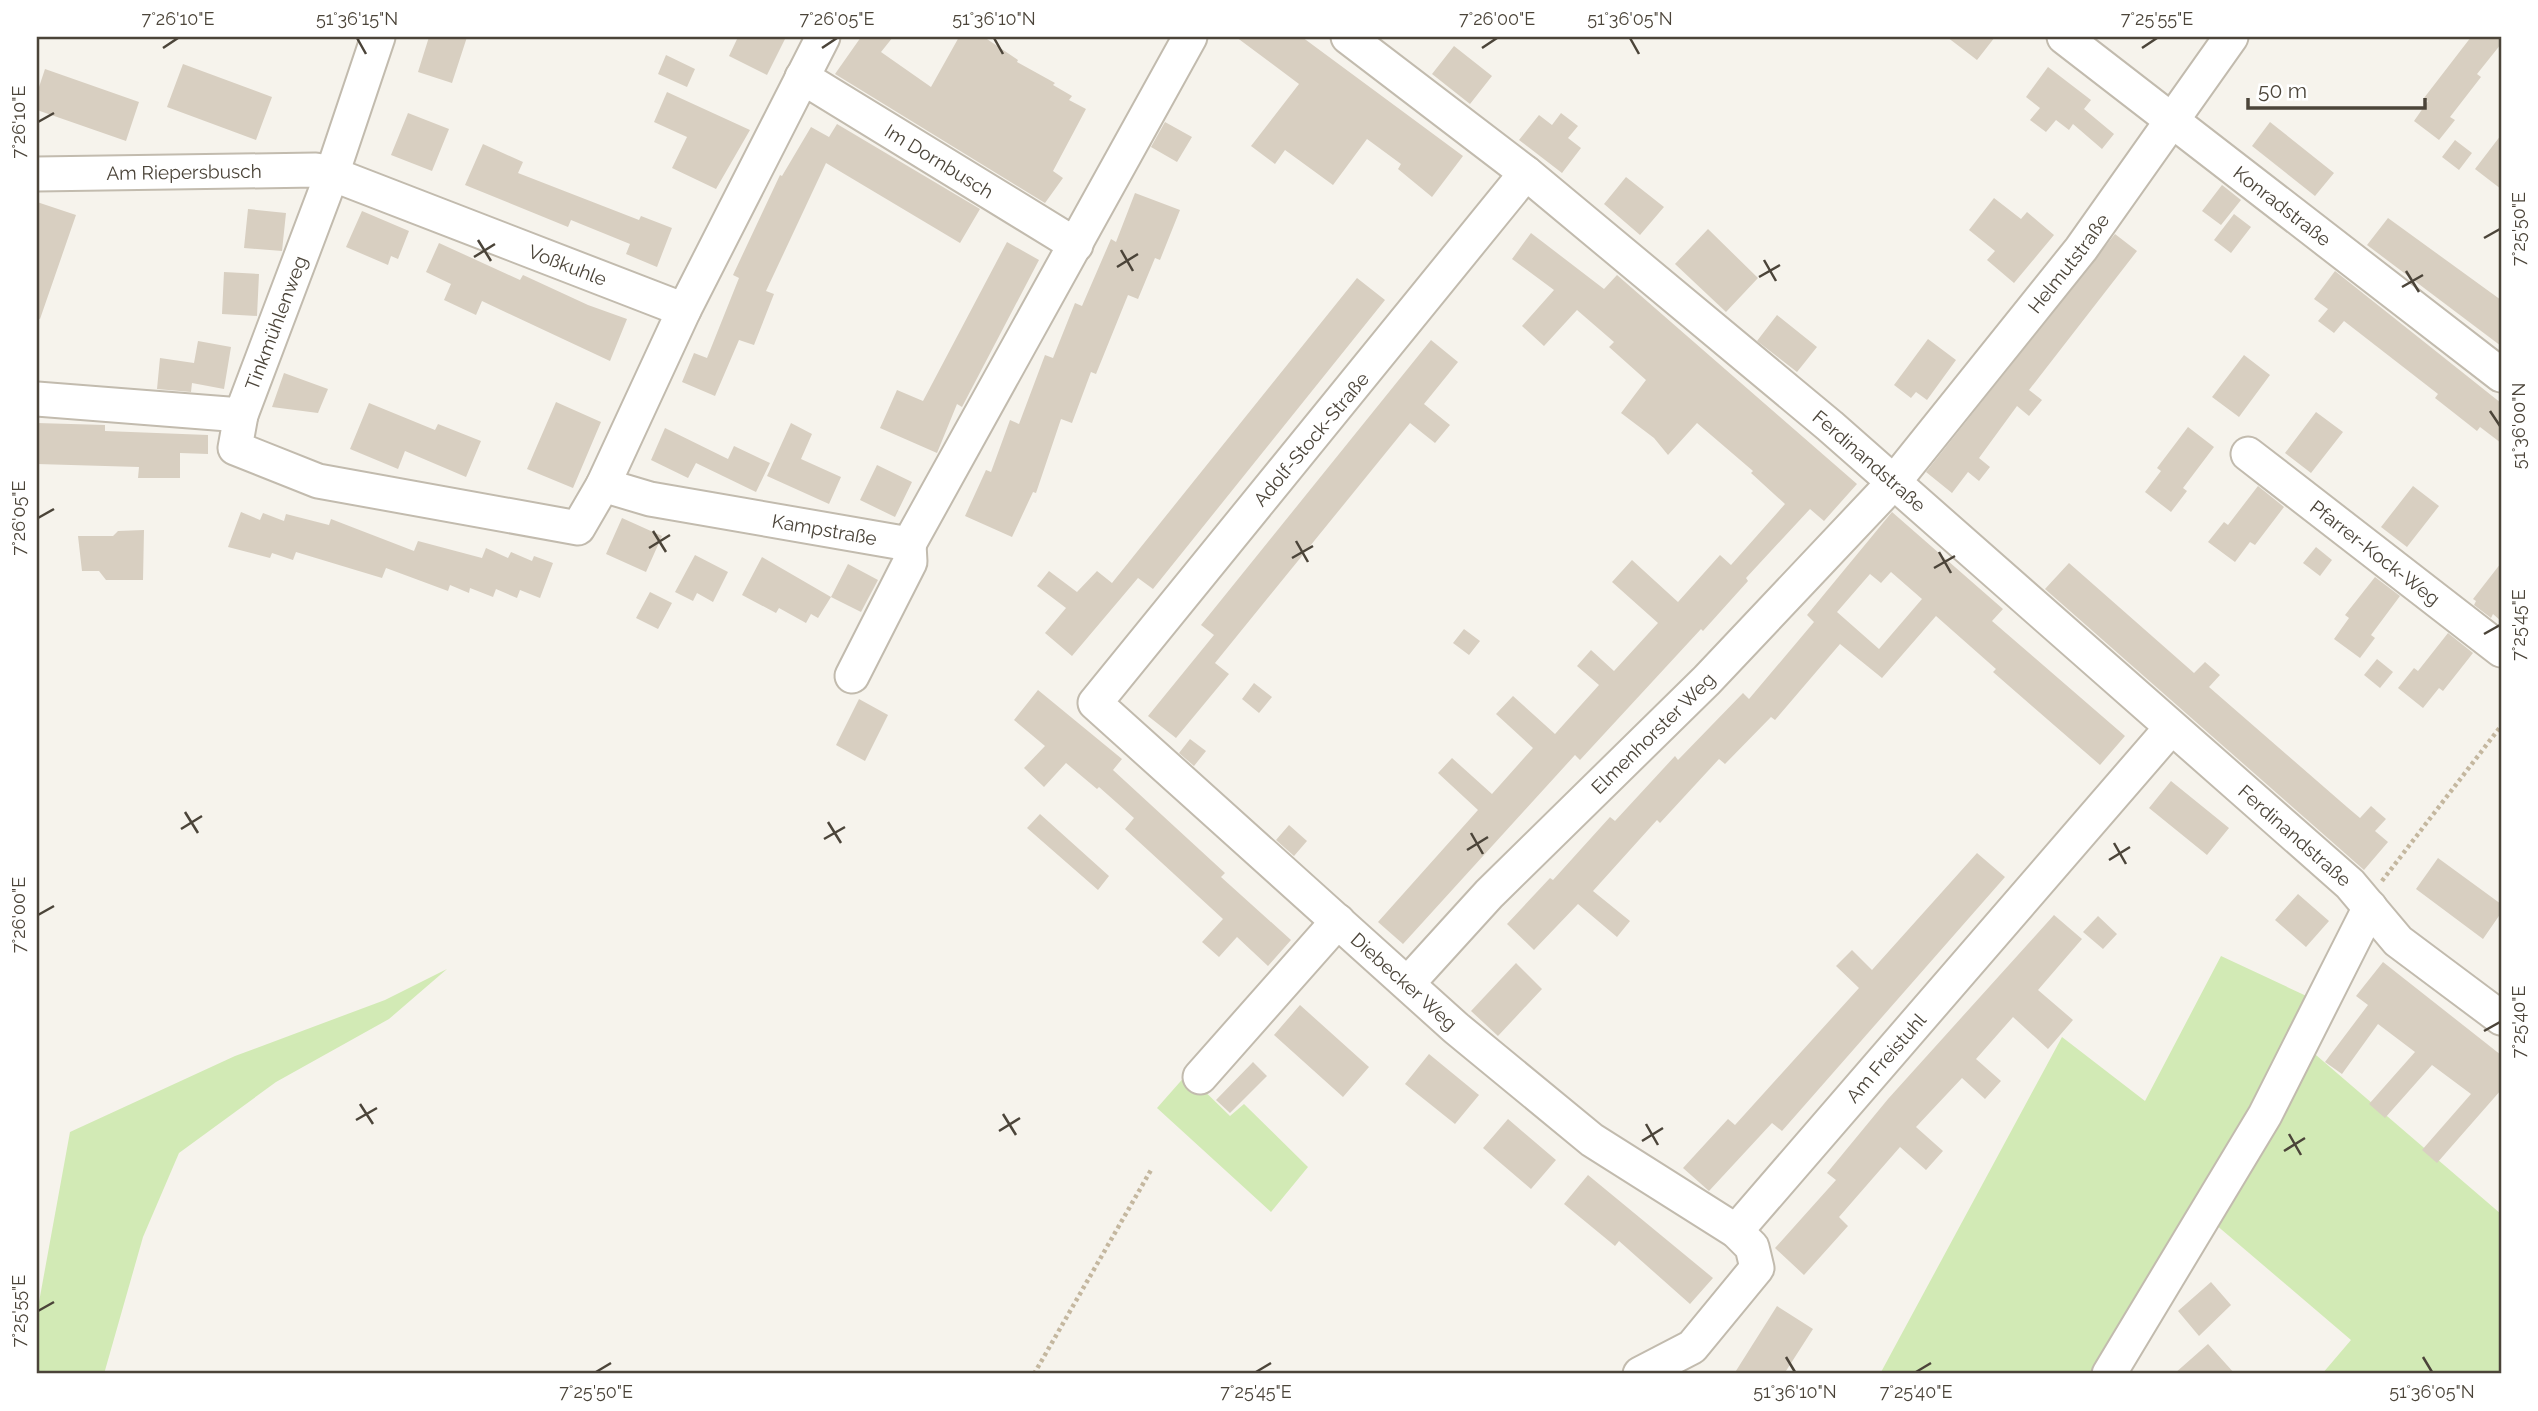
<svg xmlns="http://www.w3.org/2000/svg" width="2538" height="1411" viewBox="0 0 2538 1411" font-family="Raleway,sans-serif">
<rect width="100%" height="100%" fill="#f6f3ec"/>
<!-- green -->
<path fill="#d2eab5" d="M2221,956l94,44 -64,119 -161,255h-210l182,-337 83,64z
M447,969l-58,50 -113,63 -97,71 -36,84 -39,137h-67v-61l33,-181 165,-76 150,-56z
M2309,1049l192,165v160h-179l29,-34 -136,-116z
M1187,1074l43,42 14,-12 64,63 -37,45 -114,-104z"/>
<!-- building -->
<path fill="#d8cfc1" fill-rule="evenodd" d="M429,37h38l-15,46 -34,-11z
M738,37h48l-19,38 -38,-19z
M861,37h32l-12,15 50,35 28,-50h25l34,23 -1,2 38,21 -2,2 19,11 -3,4 17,9 -33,62 10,7 -18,25 -210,-129z
M1236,37h66l161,119 -31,41 -34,-28 3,-5 -34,-25 -34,46 -48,-35 -10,14 -24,-18 48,-62z
M1947,37h48l-18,23z
M2471,37h30v7l-24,30 4,3 -31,40 5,3 -16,20 -25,-19 14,-20 -4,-3z
M1454,46l38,30 -22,28 -38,-30z
M666,55l29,14 -8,18 -29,-13z
M183,64l89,33 -16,43 -89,-33z
M2048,67l43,33 -7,9 30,25 -12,15 -29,-25 -4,6 -13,-10 -10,12 -16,-12 10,-12 -14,-11z
M45,69l94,33 -13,39 -89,-31v-17z
M667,92l83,38 -34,59 -44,-21 15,-31 -33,-15z
M408,113l41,16 -17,42 -41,-16z
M1561,113l17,13 -10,12 13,10 -19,25 -43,-33 20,-25 13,10z
M1165,122l27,15 -15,25 -26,-15z
M2270,122l64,51 -19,23 -63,-50z
M837,124l143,85 -20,34 -134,-80 -60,128 8,3 -20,51 -15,-5 -24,56 -33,-14 12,-29 13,5 32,-80 -6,-3 47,-100 2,1 29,-49 18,10z
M2501,135v54l-26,-20z
M2455,140l17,13 -13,17 -17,-13z
M483,144l40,18 -5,11 121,47 2,-4 31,12 -15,39 -31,-13 4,-10 -59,-24 -3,7 -103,-42z
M1626,177l38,30 -24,28 -36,-31z
M2222,185l19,15 -20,25 -19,-14z
M1135,193l45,17 -20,50 -5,-2 -17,41 -10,-4 -32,79 -5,-2 -19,51 -11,-4 -25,74 -3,-1 -21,45 -47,-21 21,-46 5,2 19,-52 9,4 26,-69 8,3 22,-55 7,3 29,-67 5,3z
M1994,198l27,21 6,-7 27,23 -40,48 -27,-23 8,-9 -26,-21z
M37,202l39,13 -36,104 -3,-1z
M248,209l38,4 -4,38 -38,-3z
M362,211l47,20 -11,28 -7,-3 -3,9 -42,-18z
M2234,214l17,13 -20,26 -17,-13z
M2388,218l113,82v46l-134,-101z
M1708,229l50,49 -32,34 -51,-48z
M1531,233l73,56 13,-14 240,209 -33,37 -14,-12 -64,69 2,3 -45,50 -2,-2 -121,131 -5,-5 -172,189 -25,-22 100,-112 -40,-37 14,-15 40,36 41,-46 -37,-34 17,-18 42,38 44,-49 -22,-19 14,-16 23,21 44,-48 -46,-41 20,-22 46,42 42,-47 11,10 54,-61 -34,-31 2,-2 -56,-48 -29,32 -14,-17 -33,-25 25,-33 -37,-33 5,-5 -37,-32 -33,36 -22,-20 32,-36 -42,-31z
M2115,234l22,17 -108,139 13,10 -13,16 -12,-10 -38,52 11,9 -11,14 -11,-9 -16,21 -26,-21z
M1007,242l32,18 -77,147 -5,-3 -20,49 -57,-25 17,-38 26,11z
M439,243l81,37 3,-5 65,30 39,14 -17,42 -128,-60 -6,14 -32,-15 7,-16 -25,-12z
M2335,271l166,132v40l-21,-16 -3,4 -42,-33 3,-4 -94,-73 -10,12 -16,-12 10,-12 -14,-10z
M224,272l35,2 -2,42 -35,-2z
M1357,278l28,22 -232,289 -15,-11 -66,78 -27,-23 21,-25 -29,-22 12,-15 28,21 20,-21 15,12z
M1777,315l40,32 -20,25 -40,-31z
M1928,339l28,21 -29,40 -11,-8 -5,6 -17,-13z
M1431,340l27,22 -34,42 26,21 -15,18 -25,-20 -195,240 14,11 -53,64 -28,-22 66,-81 -13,-10z
M198,341l33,6 -7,42 -32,-6 -1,9 -34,-3 3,-31 34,5z
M2244,355l26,20 -31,42 -27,-20z
M284,373l44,16 -10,24 -46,-6z
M556,402l45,20 -28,66 -46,-19z
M369,403l66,27 3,-6 43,17 -15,36 -61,-26 -7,18 -48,-20z
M2316,412l27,20 -32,41 -26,-20z
M37,423l68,2v6l103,4v19l-28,-1v25h-42l1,-11 -102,-3z
M791,423l21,11 -11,25 40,18 -12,27 -62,-28z
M2188,427l26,20 -31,41 4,3 -16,21 -26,-20 16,-21 -4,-3z
M665,428l63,31 6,-13 36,17 -14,29 -60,-29 -8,15 -37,-18z
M877,465l35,17 -17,35 -35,-17z
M2258,486l26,21 -29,38 -5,-3 -15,20 -27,-20 16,-20 4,3z
M2413,486l26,20 -32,41 -26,-20z
M241,512l19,8 3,-7 21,8 2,-7 43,11 2,-6 83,32 4,-10 64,17 4,-10 22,10 3,-6 21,9 2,-5 19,7 -13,35 -20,-8 -3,8 -21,-9 -3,8 -23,-9 -1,5 -19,-8 -2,6 -62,-23 -4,10 -86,-26 -3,8 -21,-7 -2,5 -42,-11z
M1892,512l111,97 -11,12 133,115 -25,29 -107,-93 3,-3 -60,-53 -54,62 -42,-34 -65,76 -4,-3 -46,47 -6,-5 -59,64 -3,-3 -64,71 37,30 -13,16 -39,-33 -44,46 -27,-26 43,-46 3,2 57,-63 5,4 60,-65 3,4 65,-67 6,6 65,-77 -7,-7zM1891,572l31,27 -43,50 -42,-37 33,-38 11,9z
M622,518l40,18 -16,36 -40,-18z
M144,530l-1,50h-37l-7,-9h-17l-4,-35h35l5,-5z
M2316,547l16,13 -12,16 -17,-13z
M695,555l33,17 -15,30 -16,-9 -4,8 -18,-9z
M762,557l69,40 -13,21 -7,-4 -5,9 -27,-15 -3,5 -34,-18z
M2069,563l125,110 11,-11 15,13 -11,12 138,120 13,11 11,-12 15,13 -11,12 13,11 -24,28 -319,-281z
M2501,563v58l-8,-7 -2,4 -17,-13 2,-4 -3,-2z
M848,564l30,16 -17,32 -30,-15z
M2375,577l25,19 -29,39 4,3 -15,20 -26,-19 15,-21 -4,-3z
M650,592l22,11 -14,26 -22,-11z
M1464,629l16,12 -11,14 -16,-12z
M2448,633l25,20 -30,38 -4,-3 -16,20 -25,-20 16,-20 4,3z
M2377,659l16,13 -13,16 -16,-13z
M1254,683l18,14 -13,16 -17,-14z
M1038,690l84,69 -9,11 112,103 -4,4 70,63 -23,26 -31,-29 -18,20 -17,-15 21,-23 -98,-90 9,-11 -35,-31 -2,2 -31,-26 -22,24 -20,-19 21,-22 -31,-26z
M859,699l29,16 -23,46 -29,-16z
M1190,739l16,12 -12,15 -15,-13z
M2171,781l58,47 -22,27 -58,-47z
M1040,814l69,62 -11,14 -71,-62z
M1289,825l18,16 -13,15 -18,-16z
M1977,853l28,24 -223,254 -10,-8 -63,68 -26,-23 45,-49 7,6 124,-137 -23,-22 16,-16 20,20z
M2438,858l63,46v9l-18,26 -67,-50z
M2298,894l31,27 -23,26 -31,-27z
M2054,915l28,24 -44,51 35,30 -25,29 -35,-32 -37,42 25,22 -16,18 -23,-21 -46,49 27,24 -17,19 -26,-23 -61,70 9,9 -44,49 -29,-27 61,-68 -9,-7 61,-74z
M2098,916l19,18 -14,15 -20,-17z
M2383,962l118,93v35l-64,73 -15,-13 49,-56 -39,-29 -47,53 -16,-14 46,-52 -37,-28 -36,50 -17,-12 43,-57 -12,-9z
M1516,963l26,26 -44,47 -27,-25z
M1300,1005l69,62 -26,30 -69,-62z
M1429,1054l50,41 -24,29 -50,-40z
M1253,1062l14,14 -37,37 -14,-13z
M1508,1119l48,41 -25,29 -48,-41z
M1588,1175l125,103 -23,26 -71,-63 -4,5 -51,-42z
M2211,1282l20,23 -32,31 -21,-25z
M1777,1306l36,23 -29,45h-50z
M2208,1344l27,30h-61z"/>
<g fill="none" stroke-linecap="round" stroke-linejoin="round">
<defs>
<g id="minor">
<path id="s1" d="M1348,37l178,136 304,253 520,458 48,57 103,77"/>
<path id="s2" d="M2064,37l437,338"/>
<path id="s3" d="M802,77l274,168"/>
<path id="s4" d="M1526,173l-431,530 361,325 136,112 144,91 16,16 5,21 -65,79 -52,27"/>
<path id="s5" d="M37,174l279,-4 16,4 352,136"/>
<path id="s6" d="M37,399l204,16 91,-241 46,-137"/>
<path id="s7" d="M241,415l-6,33 83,33 260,47 25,-43 47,14 259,45 281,-507"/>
<path id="s8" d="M2248,454l253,196"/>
<path d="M603,485l81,-175 139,-273"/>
<path d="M852,676l58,-114 -1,-18"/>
<path id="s9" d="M1408,983l81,-89 218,-214 187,-198 187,-233 150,-212"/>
<path d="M1200,1077l138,-156"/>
<path id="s10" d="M1736,1231l435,-503"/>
<path d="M2109,1374l156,-259 105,-208"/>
</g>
</defs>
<!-- minor casing -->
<use href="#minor" stroke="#c2bbae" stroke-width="37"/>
<!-- path -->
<path stroke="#c4b79f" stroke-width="4.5" stroke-dasharray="3.5 3.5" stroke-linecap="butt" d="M2382,881l119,-155
M1034,1374l117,-204"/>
<!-- minor -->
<use href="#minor" stroke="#fff" stroke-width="33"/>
</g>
<!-- ticks -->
<path fill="none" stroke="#4b4439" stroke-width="2.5" d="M357,38l9,16M994,38l9,16M1630,38l9,16M163,48l15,-10M822,48l15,-10M1482,48l15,-10M2142,48l15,-10M38,122l16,-9M2484,238l16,-9M478,240l13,21M1121,250l12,21M474,257l21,-13M1764,260l12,21M1117,267l21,-13M2406,271l13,21M1759,277l21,-12M2402,287l21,-12M2490,411l10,15M38,518l16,-9M653,531l13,21M1296,541l12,21M649,548l21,-13M1939,552l12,21M1292,558l21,-12M1934,568l21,-12M2484,634l16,-9M185,812l13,21M828,822l13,21M181,829l21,-13M1471,833l12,21M824,839l21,-12M2114,843l12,21M1467,850l21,-13M2109,860l21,-13M38,915l16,-9M2484,1031l16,-9M360,1104l13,20M1003,1114l13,21M356,1120l21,-12M1646,1124l12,21M999,1131l21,-13M2289,1134l12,21M1642,1141l21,-13M2284,1151l21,-13M38,1311l16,-9M1786,1357l9,15M2423,1357l9,15M596,1372l15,-9M1256,1372l15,-9M1916,1372l15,-9"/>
<g text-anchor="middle" stroke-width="6" stroke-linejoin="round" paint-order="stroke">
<!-- street labels -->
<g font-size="19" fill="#4b4439" stroke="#fff">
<text dy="7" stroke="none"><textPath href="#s3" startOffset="161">Im Dornbusch</textPath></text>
<text dy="7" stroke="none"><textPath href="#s5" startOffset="147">Am Riepersbusch</textPath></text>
<text dy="7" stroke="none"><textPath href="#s2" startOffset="276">Konradstraße</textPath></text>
<text dy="7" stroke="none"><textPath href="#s9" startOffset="978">Helmutstraße</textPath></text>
<text dy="7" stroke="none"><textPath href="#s5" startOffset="548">Voßkuhle</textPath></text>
<text dy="7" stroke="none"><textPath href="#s6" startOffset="303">Tinkmühlenweg</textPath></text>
<text transform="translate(1311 439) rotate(-50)" y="7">Adolf-Stock-Straße</text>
<text dy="7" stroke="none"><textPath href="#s1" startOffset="672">Ferdinandstraße</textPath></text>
<text dy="7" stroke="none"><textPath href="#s7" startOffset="663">Kampstraße</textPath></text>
<text dy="7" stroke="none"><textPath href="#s8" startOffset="161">Pfarrer-Kock-Weg</textPath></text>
<text dy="7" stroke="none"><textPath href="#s9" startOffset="350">Elmenhorster Weg</textPath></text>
<text dy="7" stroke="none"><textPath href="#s1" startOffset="1239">Ferdinandstraße</textPath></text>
<text dy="7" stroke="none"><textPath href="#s4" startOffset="1099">Diebecker Weg</textPath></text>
<text dy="7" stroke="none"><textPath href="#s10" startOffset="229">Am Freistuhl</textPath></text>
</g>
</g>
<!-- border -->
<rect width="2538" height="1411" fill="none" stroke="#ffffff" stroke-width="77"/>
<!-- scale -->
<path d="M2248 98v10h177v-10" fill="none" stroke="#4b4439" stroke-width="3.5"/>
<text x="2258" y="98" font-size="21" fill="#4b4439" stroke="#ffffff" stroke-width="5" paint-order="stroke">50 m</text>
<rect x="38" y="38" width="2462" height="1334" fill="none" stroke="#4b4439" stroke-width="2.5"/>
<g font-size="18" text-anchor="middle" fill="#4b4439">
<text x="178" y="25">7°26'10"E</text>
<text x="357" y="25">51°36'15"N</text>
<text x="837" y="25">7°26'05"E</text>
<text x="994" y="25">51°36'10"N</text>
<text x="1497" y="25">7°26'00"E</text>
<text x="1630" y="25">51°36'05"N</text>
<text x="2157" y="25">7°25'55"E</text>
<text transform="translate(19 122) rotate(-90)" y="6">7°26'10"E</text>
<text transform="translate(2519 229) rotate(-90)" y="6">7°25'50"E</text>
<text transform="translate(2519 426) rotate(-90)" y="6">51°36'00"N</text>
<text transform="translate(19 518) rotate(-90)" y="6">7°26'05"E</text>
<text transform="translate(2519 625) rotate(-90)" y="6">7°25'45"E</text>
<text transform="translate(19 915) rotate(-90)" y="6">7°26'00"E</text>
<text transform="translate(2519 1022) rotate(-90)" y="6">7°25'40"E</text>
<text transform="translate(19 1311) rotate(-90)" y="6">7°25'55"E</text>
<text x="596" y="1398">7°25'50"E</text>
<text x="1256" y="1398">7°25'45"E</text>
<text x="1795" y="1398">51°36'10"N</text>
<text x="1916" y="1398">7°25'40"E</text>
<text x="2432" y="1398">51°36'05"N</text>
</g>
</svg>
